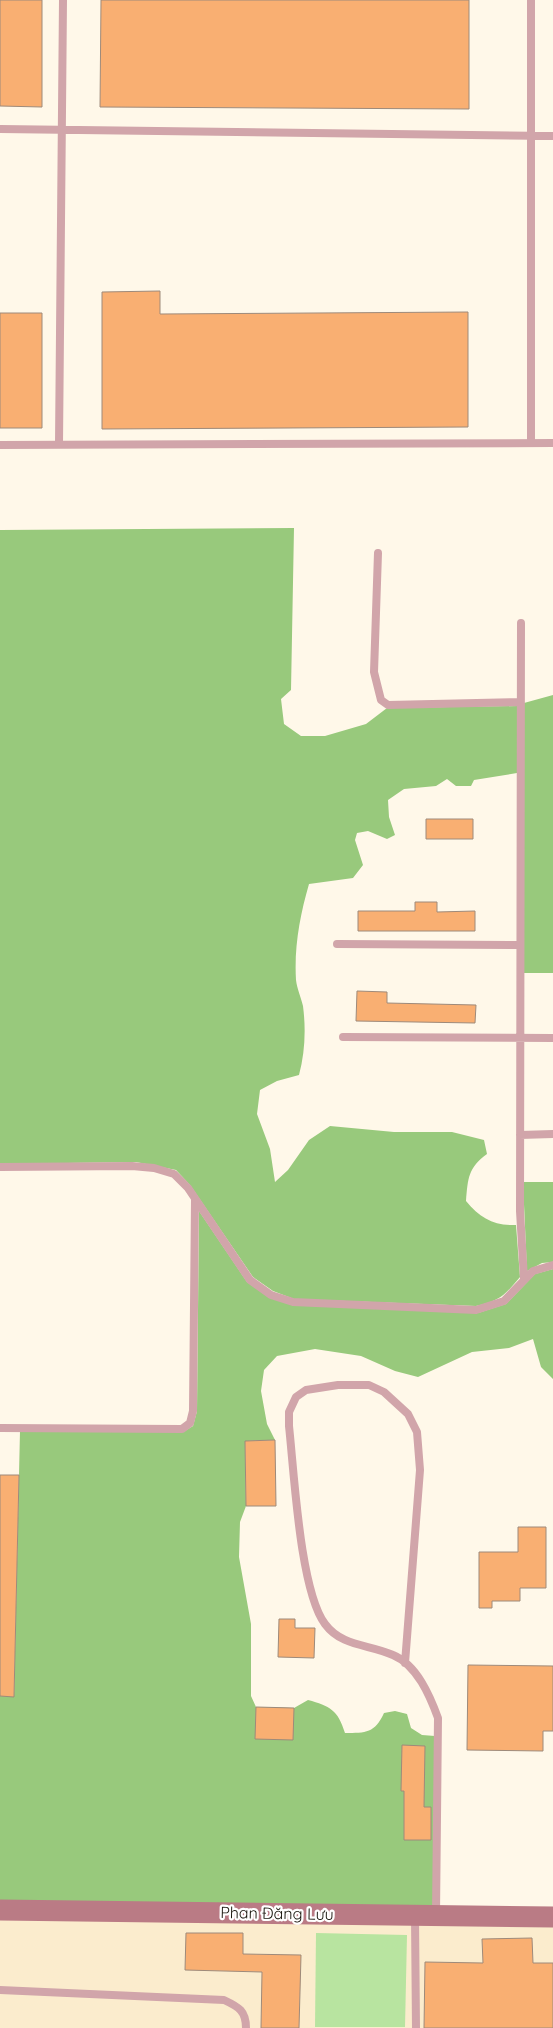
<svg xmlns="http://www.w3.org/2000/svg" width="553" height="2028" viewBox="0 0 553 2028" font-family="Quicksand,sans-serif">
<rect width="100%" height="100%" fill="#fff8e9"/>
<!-- built -->
<path fill="#fbeccd" d="M0,1919l553,7v102h-553z"/>
<!-- green -->
<path fill="#b8e4a0" d="M316,1933l91,2 -2,92h-90z"/>
<!-- forest -->
<path fill="#98c97c" d="M294,528l-3,162 -10,9 3,25 17,12h24l41,-12 21,-16 130,-2v67l-43,7 -3,6h-15l-9,-7 -11,7 -32,3 -16,11 1,17 6,18 -8,4 -19,-8 -11,2 -2,7 8,25 -10,13 -44,6c-9,31 -15,63 -13,96 1,9 5,17 7,26 3,23 2,47 -4,69l-22,6 -17,9 -3,24 13,35 5,33 13,-12 21,-30 21,-14 64,6h58l32,8 3,14c-19,14 -19,24 -21,47 14,17 28,25 50,24l4,52c-15,18 -20,24 -44,29l-182,-7 -21,-8 -20,-14 -63,-92 -14,-15 -40,-8 -136,2v-634z
M553,695v278h-29v-270z
M523,1182h30v80l-11,1 -15,8z
M199,1211l48,71 22,15 209,16 28,-9 29,-30 18,-5v110l-12,-12 -8,-28 -24,9 -37,4 -54,25 -23,-6 -34,-15 -46,-7 -38,7 -13,14 -3,21 6,33 8,16 -30,1 1,65 -6,16 -1,35 12,67v72l5,11 38,1 14,-8c22,6 30,10 37,33 21,0 30,0 39,-20l11,-2 12,3 4,14 11,7 13,1 -2,170 -433,-5v-205h14l6,-265 163,1 10,-6 4,-15z"/>
<!-- building -->
<path fill="#f9af72" stroke="#9e8a7a" d="M0,0h42v107l-42,-1z
M101,0h368v109l-369,-2z
M160,291v23l308,-2v115l-366,2v-137z
M0,313h42v115h-42z
M426,819h47v20h-47z
M415,902h22v10l38,-1v20h-117v-20h57z
M357,991l30,1v11l89,2 -1,18 -119,-2z
M275,1440l1,66h-30l-1,-65z
M0,1475h19l-5,222 -14,-1z
M518,1527h28v61h-26v13h-28v7h-13v-56h39z
M279,1619h16v9h20l-1,30 -36,-1z
M468,1665l85,1v65h-10v20l-76,-1z
M256,1707l38,1 -1,32 -38,-1z
M402,1745l23,1 -1,61h7v33h-27v-49h-3z
M186,1933h57v21l58,1 -2,73h-38l1,-56 -77,-2z
M532,1938l1,25h20v65h-129l1,-66 58,1 -1,-24z"/>
<g fill="none" stroke-linecap="round" stroke-linejoin="round">
<!-- lane -->
<path stroke="#d1a5aa" stroke-width="8" d="M0,129l553,7
M531,443v-443
M59,444l4,-444
M0,445l553,-2
M378,553l-4,119 7,28 7,5 132,-3
M521,623l-1,588 4,68
M337,944l183,1
M343,1037l210,1
M520,1135l33,-1
M0,1167l132,-1 22,2 20,6 14,14 62,92 21,15 22,7 183,8 28,-9 29,-30 20,-6
M0,1428l182,1 8,-6 3,-12 2,-211
M405,1663l15,-193 -3,-38 -9,-18 -24,-22 -15,-7h-31l-32,5 -10,7 -7,15v14c5,45 11,165 36,198 17,23 44,20 68,31 24,10 37,41 45,63l-2,197
M415,1917l1,111
M0,1990l224,10c15,7 22,11 22,28"/>
<!-- secondary -->
<path stroke="#ba7b85" stroke-width="21" d="M0,1910l553,7"/>
</g>
<g text-anchor="middle" stroke-width="4.5" stroke-linejoin="round" paint-order="stroke">
<!-- street labels -->
<g font-size="16" fill="#151109" stroke="#fff">
<text transform="translate(277 1913) rotate(1)" y="6">Phan Đăng Lưu</text>
</g>
</g>
</svg>
